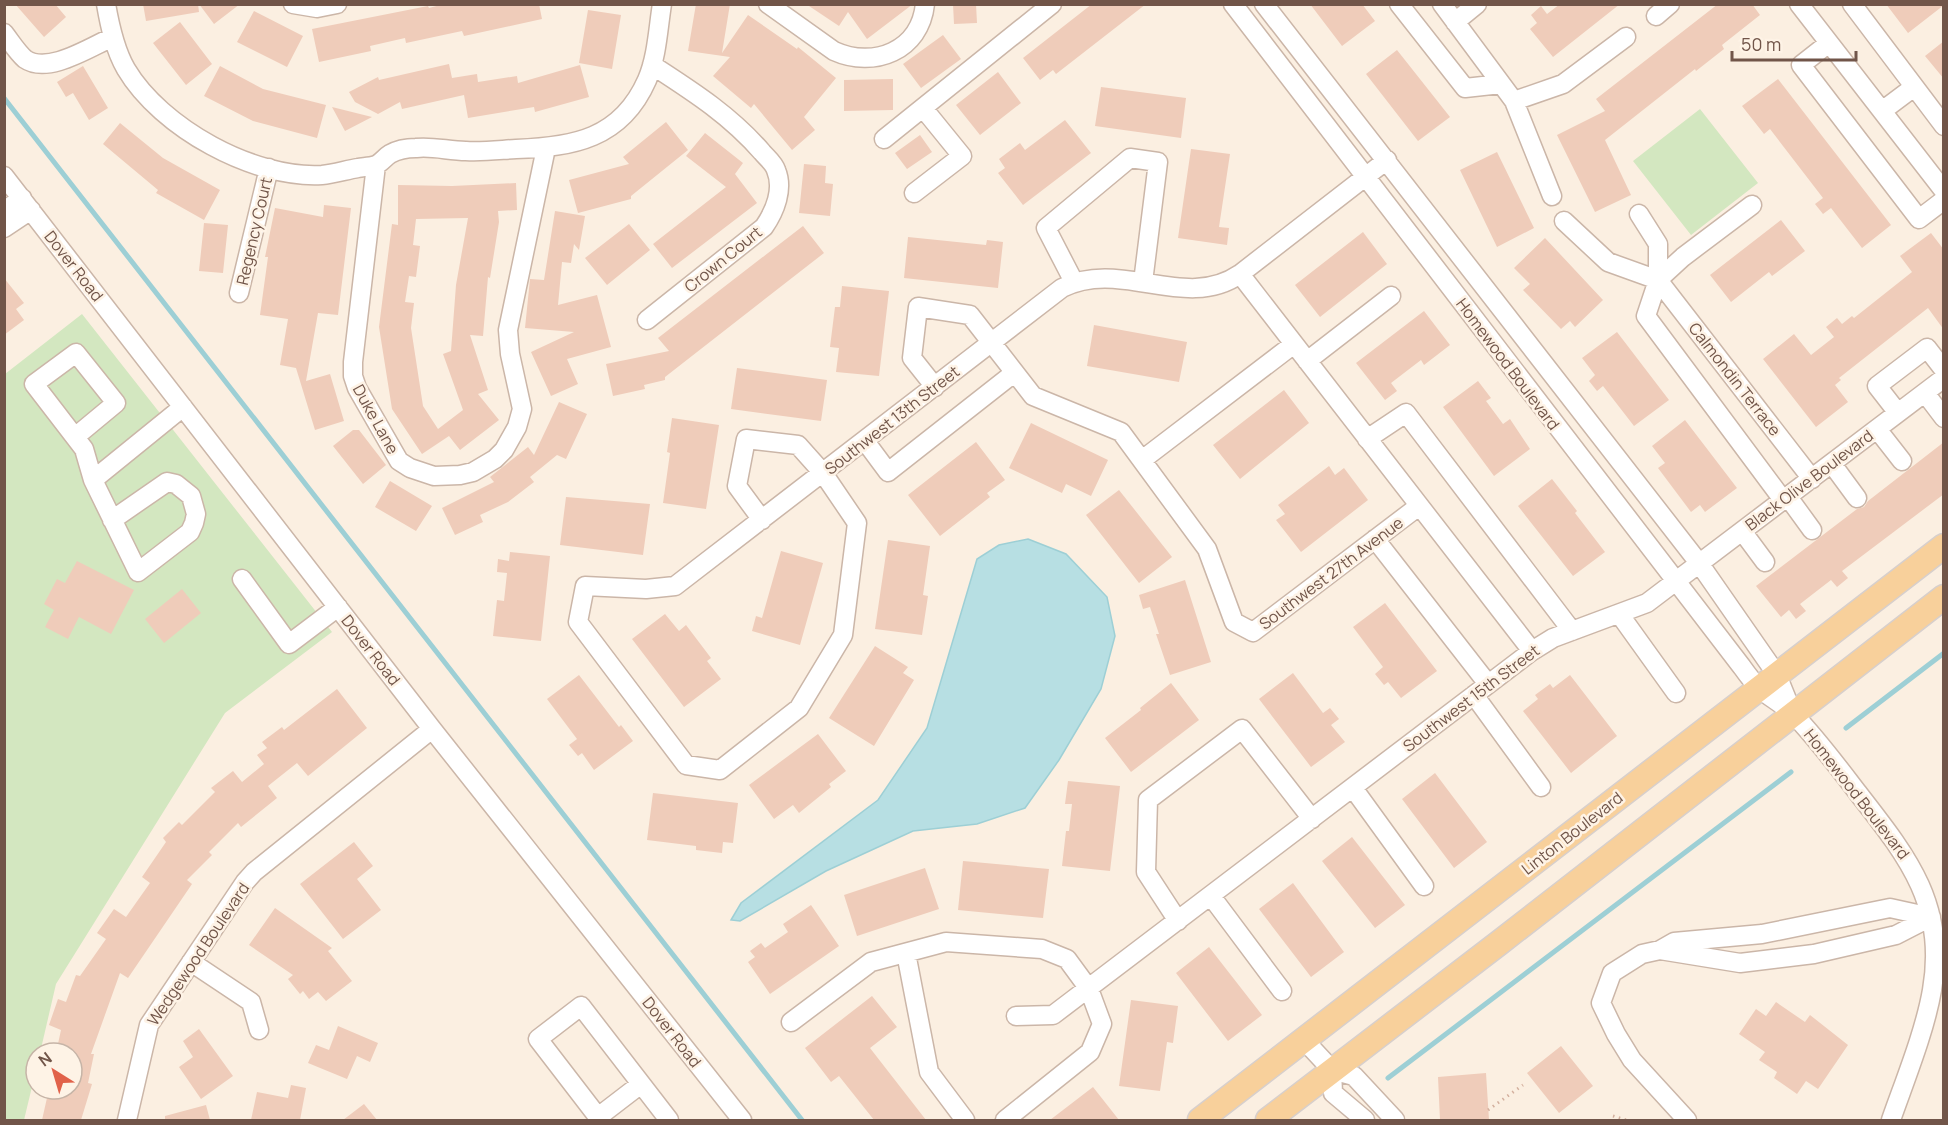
<svg xmlns="http://www.w3.org/2000/svg" width="1948" height="1125" viewBox="0 0 1948 1125" font-family="Manrope,sans-serif">
<rect width="100%" height="100%" fill="#fbefe1"/>
<!-- green -->
<path fill="#d3e7c0" d="M1700,109l58,74 -67,52 -58,-74z
M82,314l250,318 -107,81 -169,271 -16,69h-4v17l-12,50h-19v-746z"/>
<!-- water -->
<path fill="#b7dfe3" stroke="#9dcfd5" stroke-width="1.5" d="M1028,539l38,15 41,43 8,39 -14,53 -42,71 -34,48 -48,16 -64,7 -87,40 -86,50 -9,-1 10,-17 137,-103 49,-72 50,-169 22,-14z"/>
<g fill="none" stroke-linecap="round" stroke-linejoin="round">
<!-- stream -->
<path stroke="#9dcfd5" stroke-width="5" d="M4,98l798,1022
M1846,728l98,-75
M1388,1078l403,-306"/>
</g>
<!-- building -->
<path fill="#efccba" fill-rule="evenodd" d="M15,4h40l11,13 -22,20z
M143,4h55l1,8 -53,9z
M199,4h41l-26,20z
M444,4h95l3,15 -78,17 -2,-5 -56,12 -1,-5 -35,8 1,5 -52,11 -7,-33 116,-23 1,2z
M696,4h34l-8,49 26,-38 49,34 1,-2 38,31 -32,39 11,13 -23,20 -38,-46 -3,4 -38,-32 17,-19 -42,-6z
M806,4h107l-46,35 -19,-27 -9,14z
M953,4h23l1,19 -23,1z
M1092,4h54l-90,70 -3,-4 -13,10 -17,-22z
M1310,4h52l13,17 -33,25z
M1560,4h60l-67,53 -23,-28 7,-6 -6,-8 10,-9 6,8z
M1718,4h34l8,11 -38,30 2,4 -28,22 -1,-2 -90,71 26,55 -36,17 -38,-77 48,-24 -9,-12z
M1886,4h58v1l-36,28z
M588,10l33,5 -9,54 -33,-6z
M254,11l49,25 -16,31 -50,-25z
M180,22l32,42 -26,21 -33,-42z
M943,35l18,24 -40,29 -18,-24z
M1944,41v38l-19,-23z
M1397,50l53,67 -32,24 -52,-67z
M449,64l3,14 25,-4 1,8 39,-6 1,7 62,-18 9,32 -54,15 -1,-5 -66,11 -4,-23 -62,14 -2,-7 -22,12 -23,-12 -6,-10 29,-15 1,3z
M83,66l25,42 -19,12 -16,-27 -7,4 -9,-15z
M220,66l43,23 63,16 -9,33 -64,-17 -49,-25z
M998,72l23,31 -41,32 -24,-30z
M893,79v31l-49,1v-31z
M1778,79l113,146 -29,23 -31,-40 -8,6 -8,-10 8,-6 -53,-69 -6,5 -22,-28z
M1101,87l85,11 -5,40 -86,-12z
M332,107l40,10 -27,14z
M1065,120l26,33 -68,52 -25,-32 7,-5 -6,-9 21,-16 5,7z
M666,122l22,28 -57,46v3l-53,14 -9,-33 60,-16 -6,-7z
M120,123l43,35 57,32 -16,30 -48,-27 2,-3 -55,-46z
M705,133l38,30 -8,11 22,29 -85,65 -19,-24 73,-57 -40,-31z
M920,135l12,17 -25,17 -12,-16z
M1191,149l39,5 -11,73 10,1 -2,17 -49,-7z
M1497,152l37,76 -37,19 -37,-77z
M804,164l22,2 -1,17 8,1 -3,32 -31,-3z
M516,183l1,27 -19,1 1,11 -9,56 -2,-1 -5,59 -13,-1 18,55 -10,4 21,26 -39,30 -11,-14 -27,18 -30,-45 -13,-82 13,-103 6,1v-40l54,1zM468,218l-12,67 -5,66 -8,3 20,56 -25,19 -15,-23 -12,-78 3,-25 -9,-1 4,-26 7,1 4,-31 -7,-1 3,-26z
M324,205l27,3 -13,107 -20,-2 -12,68 24,-7 14,47 -29,9 -19,-62 -16,-3 8,-46 -28,-4 8,-58h-3l10,-49 48,9z
M555,211l30,5 -6,34 -5,-6 -3,19 -9,-1 -4,43 39,-10 14,52 -44,12 11,25 -27,12 -20,-44 43,-20 -49,-4 5,-49 14,1z
M1781,220l24,31 -33,25 -3,-4 -38,30 -21,-27z
M204,223l24,2 -5,48 -24,-2z
M629,224l21,26 -43,35 -22,-27z
M803,226l21,27 -159,124v3l-21,5 1,4 -32,7 -7,-32 63,-13 -11,-13z
M1363,232l24,32 -67,53 -25,-32z
M1931,233l13,17v80l-16,-22 -89,70 2,2 -6,5 13,17 -32,25 -53,-68 31,-25 17,21 23,-18 -8,-10 11,-9 5,6 10,-8 2,2 58,-46 -12,-16z
M908,237l78,8 1,-5 16,2 -5,46 -94,-10z
M1545,238l58,62 -28,27 -5,-6 -9,8 -38,-39 7,-6 -16,-16z
M4,278l20,25 -8,6 8,11 -20,15z
M842,286l47,5 -10,85 -43,-4 3,-24 -9,-1 5,-40h5z
M1424,311l26,34 -26,20 -3,-5 -30,23 6,8 -12,9 -29,-37z
M1094,325l93,17 -8,40 -92,-16z
M1617,332l52,68 -35,26 -31,-40 -6,5 -8,-10 6,-6 -13,-17z
M737,368l90,12 -6,41 -90,-12z
M1478,381l13,17 -5,3 17,23 7,-5 20,30 -36,27 -51,-69z
M1284,390l25,33 -69,56 -27,-34z
M559,402l28,12 -21,45 -9,-4 -27,22 4,5 -26,20 -28,13 3,7 -28,13 -13,-27 52,-26 -4,-5 38,-30 6,8z
M672,418l47,7 -13,84 -43,-6 7,-50 -3,-1z
M1685,420l52,68 -32,24 -5,-7 -9,7 -33,-44 7,-5 -13,-17z
M1031,423l77,37 -17,36 -25,-12 -4,9 -53,-25z
M353,430h6l27,35 -23,19 -30,-38z
M976,442l29,38 -18,13 3,4 -50,39 -32,-41z
M1944,442v52l-102,77 6,7 -11,9 -6,-7 -31,24 6,7 -10,8 -7,-9 -8,7 -25,-31 101,-77 7,-2 4,-6z
M1329,466l6,9 9,-7 24,32 -67,52 -25,-32 9,-6 -7,-9z
M1552,479l25,32 -2,2 30,39 -32,24 -55,-70z
M390,481l42,25 -16,25 -41,-24z
M1119,490l53,67 -33,26 -53,-68z
M566,497l84,7 -7,51 -83,-10z
M888,540l42,6 -7,49 5,1 -6,39 -47,-6z
M781,551l42,12 -23,82 -48,-14 4,-15 6,2z
M510,552l40,4 -9,85 -48,-5 4,-36 7,1 3,-28 -10,-1 1,-13 11,2z
M77,561l57,29 -23,44 -32,-17 -11,22 -23,-12 9,-17 -10,-6 13,-25 8,4z
M1185,580l26,82 -41,13 -14,-41h3l-9,-27 -7,2 -4,-14z
M182,589l19,24 -37,30 -19,-24z
M1385,603l52,68 -36,27 -13,-16 -4,3 -9,-11 8,-7 -30,-40z
M665,614l14,17 7,-6 25,33 -4,3 14,18 -37,28 -52,-68z
M875,646l33,21 -5,6 11,7 -40,66 -45,-28z
M1293,673l30,40 7,-5 9,11 -8,6 14,17 -34,25 -52,-68z
M579,675l40,52 2,-2 12,16 -39,29 -12,-17 -4,3 -9,-11 8,-6 -30,-40z
M1570,675l47,61 -46,37 -48,-62 15,-12 -3,-4 15,-11 3,4z
M1171,683l28,37 -68,52 -26,-34 36,-28 -1,-2z
M337,689l30,39 -59,48 -11,-13 -29,23 9,12 -36,29 -3,-4 -29,29 3,3 -25,25 5,4 -64,94 -8,-5 -29,81h3l-6,29 4,1 -11,36h-39l7,-31h23v-36h-16l5,-23 -12,-5 9,-26 8,3 10,-27 4,1 26,-37 -9,-6 17,-24 12,8 24,-34 -8,-6 24,-35 -3,-4 16,-16 3,3 33,-33 -4,-4 22,-17 9,11 22,-18 -7,-9 10,-7 -5,-6 20,-15 2,3z
M818,734l28,37 -17,13 2,3 -32,26 -6,-8 -19,14 -25,-34z
M1435,773l52,69 -33,26 -52,-69z
M1068,781l52,5 -10,85 -48,-5 4,-35h3l3,-27h-7z
M653,793l85,10 -5,40 -10,-1 -1,11 -26,-3v-4l-49,-6z
M1352,837l53,68 -30,23 -53,-67z
M354,842l19,24 -16,13 24,31 -38,29 -43,-55z
M963,861l86,8 -6,49 -85,-8z
M925,868l14,41 -82,27 -13,-41z
M1293,883l51,69 -33,25 -52,-68z
M811,905l28,41 -69,48 -22,-32 7,-5 -5,-6 11,-8 4,5 23,-16 -5,-8z
M275,908l57,40 -4,3 24,30 -26,20 -8,-9 -9,7 -6,-8 -3,3 -12,-15 5,-4 -44,-30z
M1209,947l53,68 -34,26 -52,-68z
M872,996l25,31 -27,21 56,72h-52l-35,-44 -8,6 -26,-34z
M1131,1000l47,6 -5,37 -6,-1 -7,49 -41,-5z
M1776,1002l29,20 5,-7 38,30 -30,44 -12,-8 -9,13 -23,-16 3,-6 -18,-12 6,-8 -26,-18 17,-25 10,7z
M338,1026l40,17 -8,19 -13,-6 -10,23 -39,-16 8,-18 13,5z
M199,1029l34,47 -32,23 -22,-32 14,-10 -10,-16z
M1561,1046l32,40 -34,27 -32,-40z
M1486,1073l3,47h-49l-2,-43z
M291,1085l15,3 -6,32h-49l6,-28 31,6z
M1093,1087l26,33h-69z
M364,1104l13,16h-34z
M206,1105l4,15h-45v-4z"/>
<g fill="none" stroke-linecap="round" stroke-linejoin="round">
<defs>
<path id="minor" d="M106,4c4,23 9,46 20,65 35,59 128,110 196,106 12,-1 24,-5 36,-7 5,-1 12,-1 18,-3 5,-2 9,-8 14,-11 7,-4 18,-6 26,-6 17,-2 33,3 50,3 16,1 33,-1 50,-2 57,-2 105,-10 131,-69 10,-23 11,-51 15,-76
M293,4l24,4 20,-4
M768,4l66,47c40,18 86,0 91,-47
M1233,4l509,663c5,7 11,15 17,21 11,10 26,17 36,28 23,24 43,51 63,77 49,63 89,112 74,197 -7,41 -27,90 -41,130
M1264,4l435,559 78,112 15,37
M1399,4l66,84 36,-4
M1442,4l72,97 38,95
M1799,4l145,187
M1852,4l92,122
M1656,16l14,-12
M1455,22l22,-18
M4,33c7,9 13,19 21,26 23,16 65,-12 88,-22
M1829,43l-28,22 118,154 25,-19
M1514,101l49,-17 63,-47
M1882,111l32,-24
M884,139l168,-135
M376,165l-23,197v14l4,12 42,73 11,7 24,8 26,-1 13,-3 22,-13 9,-9 13,-23 5,-18 -12,-55 -2,-24 38,-182
M4,176l428,553 310,391
M914,193l48,-37 -39,-48
M1752,205l-69,52 -25,23 -12,36 137,184
M4,211l18,-13
M1639,214l19,30v36
M1564,221l44,41 50,18
M4,228l27,-18
M1240,274l292,377
M1658,280l154,199
M1074,282l-28,-54 84,-70 28,4 -15,120
M239,293l30,-125
M647,320l117,-93c11,-16 20,-38 12,-57 -2,-7 -10,-13 -14,-18 -32,-37 -70,-61 -110,-87
M1307,361l84,-65
M935,387l-23,-29 6,-51 52,8 63,81 88,36 86,117 27,73 19,10 166,-126
M1925,393l19,25
M1898,413l-21,-27 50,-38 17,22
M1877,429l25,32
M75,437l41,-34 -40,-50 -42,31 50,65 9,31
M1367,439l39,-26 166,218
M865,441l23,31 126,-99
M1142,460l152,-116
M1832,464l25,34
M1788,497l24,33
M112,520l55,-38 9,2 15,12 5,18 -2,9 -4,9 -52,40 -45,-92 90,-73
M762,520l-25,-34 9,-47 52,6 25,28 34,50 -14,112 -44,73 -79,62 -34,-5 -108,-143 7,-36 61,3 29,-3 387,-298c59,-30 123,24 178,-14l147,-114
M1742,531l23,31
M1375,539l113,145
M242,579l47,65 49,-37
M1620,615l56,78
M1474,695l67,92
M1353,788l71,98
M1211,896l71,95
M1178,921l-32,-49 2,-72 94,-71 70,90
M1660,950l80,13 74,-9 82,-19 35,-18 -41,-9 -128,26 -88,8 -14,8 -18,4 -30,19 -11,30 15,31 16,26 55,60
M906,953l23,119 36,48
M191,962l60,40 8,28
M1016,1016l37,-1 479,-364 21,-13 94,-35 297,-225
M791,1022l80,-60 75,-20 96,7 25,10 22,30 13,35 -12,28 -85,68
M1304,1040l28,30 22,6 41,44
M1332,1070l1,23 32,27
M641,1084l-43,33 -60,-78 43,-33 88,114
M127,1120l22,-95 96,-143 9,-10 178,-143"/>
<path id="major" d="M1200,1120l744,-574
M1268,1120l231,-177 445,-346"/>
</defs>
<!-- minor casing -->
<use href="#minor" stroke="#cbb6a8" stroke-width="21"/>
<!-- major casing -->
<use href="#major" stroke="#d7cfcc" stroke-width="27"/>
<!-- path -->
<path stroke="#d3af9d" stroke-width="3" stroke-dasharray="1.5 4.5" stroke-linecap="butt" d="M1488,1110l35,-25
M1613,1116l13,4"/>
<!-- minor -->
<use href="#minor" stroke="#fff" stroke-width="18"/>
<!-- major -->
<use href="#major" stroke="#f8d09b" stroke-width="24"/>
</g>
<g text-anchor="middle" stroke-width="5" stroke-linejoin="round" paint-order="stroke">
<!-- street labels -->
<g font-size="16" fill="#715549" stroke="#fef3e6">
<text transform="translate(254 231) rotate(-77)" y="6">Regency Court</text>
<text transform="translate(723 259) rotate(-39)" y="6">Crown Court</text>
<text transform="translate(74 266) rotate(52)" y="6">Dover Road</text>
<text transform="translate(1508 364) rotate(53)" y="6">Homewood Boulevard</text>
<text transform="translate(1735 379) rotate(52)" y="6">Calmondin Terrace</text>
<text transform="translate(376 419) rotate(61)" y="6">Duke Lane</text>
<text transform="translate(892 420) rotate(-38)" y="6">Southwest 13th Street</text>
<text transform="translate(1809 480) rotate(-37)" y="6">Black Olive Boulevard</text>
<text transform="translate(1331 573) rotate(-37)" y="6">Southwest 27th Avenue</text>
<text transform="translate(371 650) rotate(52)" y="6">Dover Road</text>
<text transform="translate(1471 698) rotate(-37)" y="6">Southwest 15th Street</text>
<text transform="translate(1857 794) rotate(52)" y="6">Homewood Boulevard</text>
<text transform="translate(1572 833) rotate(-38)" y="6">Linton Boulevard</text>
<text transform="translate(198 954) rotate(-56)" y="6">Wedgewood Boulevard</text>
<text transform="translate(672 1032) rotate(52)" y="6">Dover Road</text>
</g>
</g>
<!-- border -->
<rect width="1948" height="1125" fill="none" stroke="#715549" stroke-width="12"/>
<!-- north arrow -->
<g transform="translate(54 1071) rotate(323)"><circle r="28" fill="#fef3e6" stroke="#c6b4a7" stroke-width="1.5"/>
<path d="M0-4.5L10 22L0 15L-10 22Z" fill="#e1624a"/>
<text y="-9" font-size="16" font-weight="bold" text-anchor="middle" fill="#715549">N</text>
</g>
<!-- scale -->
<path d="M1732 51v9h124v-9" fill="none" stroke="#715549" stroke-width="3"/>
<text x="1741" y="51" font-size="18" fill="#715549" stroke="#fef3e6" stroke-width="4.5" paint-order="stroke">50 m</text>
</svg>
